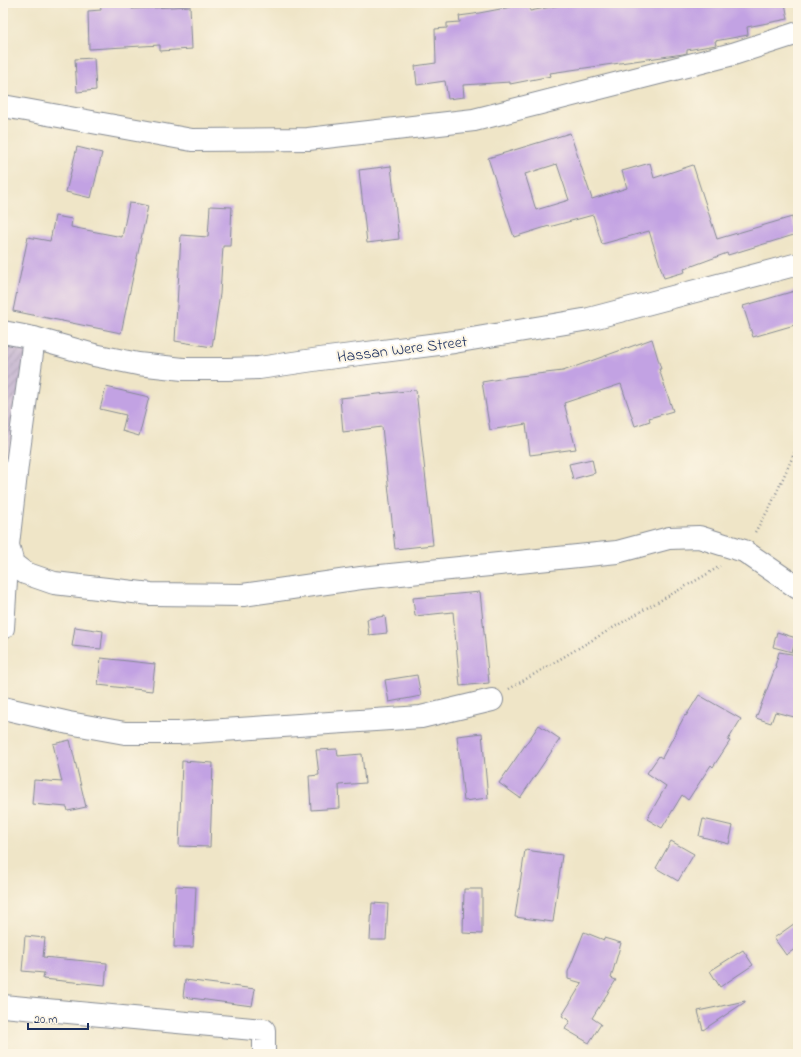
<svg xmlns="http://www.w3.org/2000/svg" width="801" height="1057" viewBox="0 0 801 1057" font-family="'Indie Flower',sans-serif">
<defs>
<pattern id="industrial-furrows" width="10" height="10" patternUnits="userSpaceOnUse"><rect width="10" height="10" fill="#ccbed3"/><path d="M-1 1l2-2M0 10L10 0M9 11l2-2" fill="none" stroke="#a59bae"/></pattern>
</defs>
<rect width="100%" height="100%" fill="#fcf5e5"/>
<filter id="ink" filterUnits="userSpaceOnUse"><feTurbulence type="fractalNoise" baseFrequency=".025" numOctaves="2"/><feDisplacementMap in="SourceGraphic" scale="8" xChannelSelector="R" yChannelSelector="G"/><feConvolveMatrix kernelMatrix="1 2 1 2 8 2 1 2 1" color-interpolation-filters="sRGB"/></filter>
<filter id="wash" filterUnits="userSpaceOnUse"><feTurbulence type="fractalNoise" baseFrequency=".012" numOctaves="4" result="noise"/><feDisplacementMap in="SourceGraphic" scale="16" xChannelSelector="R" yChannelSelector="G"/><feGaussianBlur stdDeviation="0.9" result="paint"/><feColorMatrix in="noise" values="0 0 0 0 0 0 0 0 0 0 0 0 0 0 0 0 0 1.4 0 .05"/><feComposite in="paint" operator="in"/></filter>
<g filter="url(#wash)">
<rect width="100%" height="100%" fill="#efe5c7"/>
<!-- industrial -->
<path fill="url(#industrial-furrows)" d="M3,333l32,6 -32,265z"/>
<g id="blocks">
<!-- building -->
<path fill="#c2a2e3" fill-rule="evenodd" d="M100,3h32v6l58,-3 2,43 -32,2v-6l-71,4 -1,-38 13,-1z
M510,3h19l1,8 41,-8h214l3,16 -41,8 1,8 -33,6 1,4 -29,5v3l-4,1 -133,19 1,3 -41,8v-2l-47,3 1,12 -16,2 -3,-18 -28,4 -2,-19 21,-3 -1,-34 12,-1v-5l13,-1 -1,-6 15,-2 37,-7z
M94,58l2,32 -19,2 -2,-33z
M570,133l22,66 35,-11 -5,-17 28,-8 4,15 39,-13 24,74 75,-22 5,17 -69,21 -1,-2 -43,16 1,3 -21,6 -15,-47 -47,13 -9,-29 -44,12v-1l-35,11 -26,-79zM557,164l12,36 -33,10 -11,-36z
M77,147l25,6 -11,45 -25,-6z
M391,166l8,73 -32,4 -8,-73z
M129,203l10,1 9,2 -27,127 -108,-22 15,-74 22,4 5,-25 17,3 -1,8 51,10z
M210,206l22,1 -2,39h-7l-3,48 -8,53 -37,-6 6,-106 27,2z
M798,290v34l-45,13 -10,-31z
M652,339l9,30h-2l14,42 -24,7 1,3 -15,5 -14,-42 -57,19 12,46 -46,6 -4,-31 -36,6 -8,-48 29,-5 52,-6z
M106,387l43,10 -10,39 -17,-5 4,-16 -26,-6z
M416,390l17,155 -38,4 -13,-122 -39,5 -3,-34z
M592,459l3,14 -22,6 -4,-15z
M480,592l9,91 -29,3 -7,-74 -38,4 -2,-18z
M385,616l2,17 -18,2 -2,-16z
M75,627l28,4 -2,18 -29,-3z
M777,632l19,6 -4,14 -19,-5z
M779,652l19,3v63l-23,-6 -4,11 -15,-5 20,-52h-1z
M101,658l54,6 -3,27 -54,-6z
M417,675l4,21 -32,6 -4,-22z
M699,695l42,24 -13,21 2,1 -17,26 -2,-2 -23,35 -6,-5 -20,33 -15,-9 19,-33 -19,-13 12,-17 3,2 23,-43 1,1z
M539,725l21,14 -40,59 -21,-15z
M482,733l6,65 -24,3 -7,-65z
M70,740l16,67 -18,4 -1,-4 -35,-3 2,-24 28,2 -9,-38z
M337,749l1,7 24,-2 3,29 -26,2 1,23 -29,2 -2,-34 10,-1 -3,-25z
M182,761l31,2 -3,84 -31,-1z
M703,819l30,7 -4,18 -30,-8z
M671,841l23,13 -16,27 -22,-13z
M525,850l37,5 -9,67 -38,-5z
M176,886l20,1 -3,60h-19z
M464,889h18v45l-19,-1z
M372,903l16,1 -2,36h-16z
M798,921v26l-12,8 -12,-17z
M584,932l20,8v-2l17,5 -10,35 5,2 -24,38 9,6 -12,19 -24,-14 5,-8 -8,-5 20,-33 -14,-4v-7z
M25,936l20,2 -2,19 64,6 -2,22 -62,-6 1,-6 -22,-2z
M743,950l10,15 -33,22 -10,-16z
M185,980l70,9 -3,17 -69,-9z
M745,1001v1l-42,28 -5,-19z"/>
</g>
</g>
<g filter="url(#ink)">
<use href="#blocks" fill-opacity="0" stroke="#858a92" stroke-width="1"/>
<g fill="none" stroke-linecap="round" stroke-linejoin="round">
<defs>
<path id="street" d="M3,106l189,34 116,-1 166,-19 259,-66 65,-21
M3,332l31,6 60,17 44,9 45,5h45l31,-1 61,-9 134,-17 135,-23 209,-55
M34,338l-17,127 -9,80 5,19 12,9 29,10 97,11 92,1 118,-17 256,-26 52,-14 30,-1 45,14 54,37
M3,628l5,-80
M3,708l66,15 56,10h53l243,-16 71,-17
M3,1006l261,24v24"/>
</defs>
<!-- street casing -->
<use href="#street" stroke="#858a92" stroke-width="24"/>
<!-- path -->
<path stroke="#858a92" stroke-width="2.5" stroke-dasharray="1 3" stroke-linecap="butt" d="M755,532l15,-25 28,-62
M509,689l136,-80 59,-33 16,-10"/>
<!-- street -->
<use href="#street" stroke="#fff" stroke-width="22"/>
</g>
</g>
<g text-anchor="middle" stroke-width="4" stroke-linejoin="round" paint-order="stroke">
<!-- street labels -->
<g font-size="16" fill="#1b2f5e" stroke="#fcf5e5">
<text transform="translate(402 348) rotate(-7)" y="6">Hassan Were Street</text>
</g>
</g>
<!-- margin -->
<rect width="801" height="1057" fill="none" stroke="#fcf5e5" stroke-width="16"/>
<!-- scale -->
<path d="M28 1023v6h60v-6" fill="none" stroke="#1b2f5e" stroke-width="2"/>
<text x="34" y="1023" font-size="12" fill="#1b2f5e" stroke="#fcf5e5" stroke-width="3" paint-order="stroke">20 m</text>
</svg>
